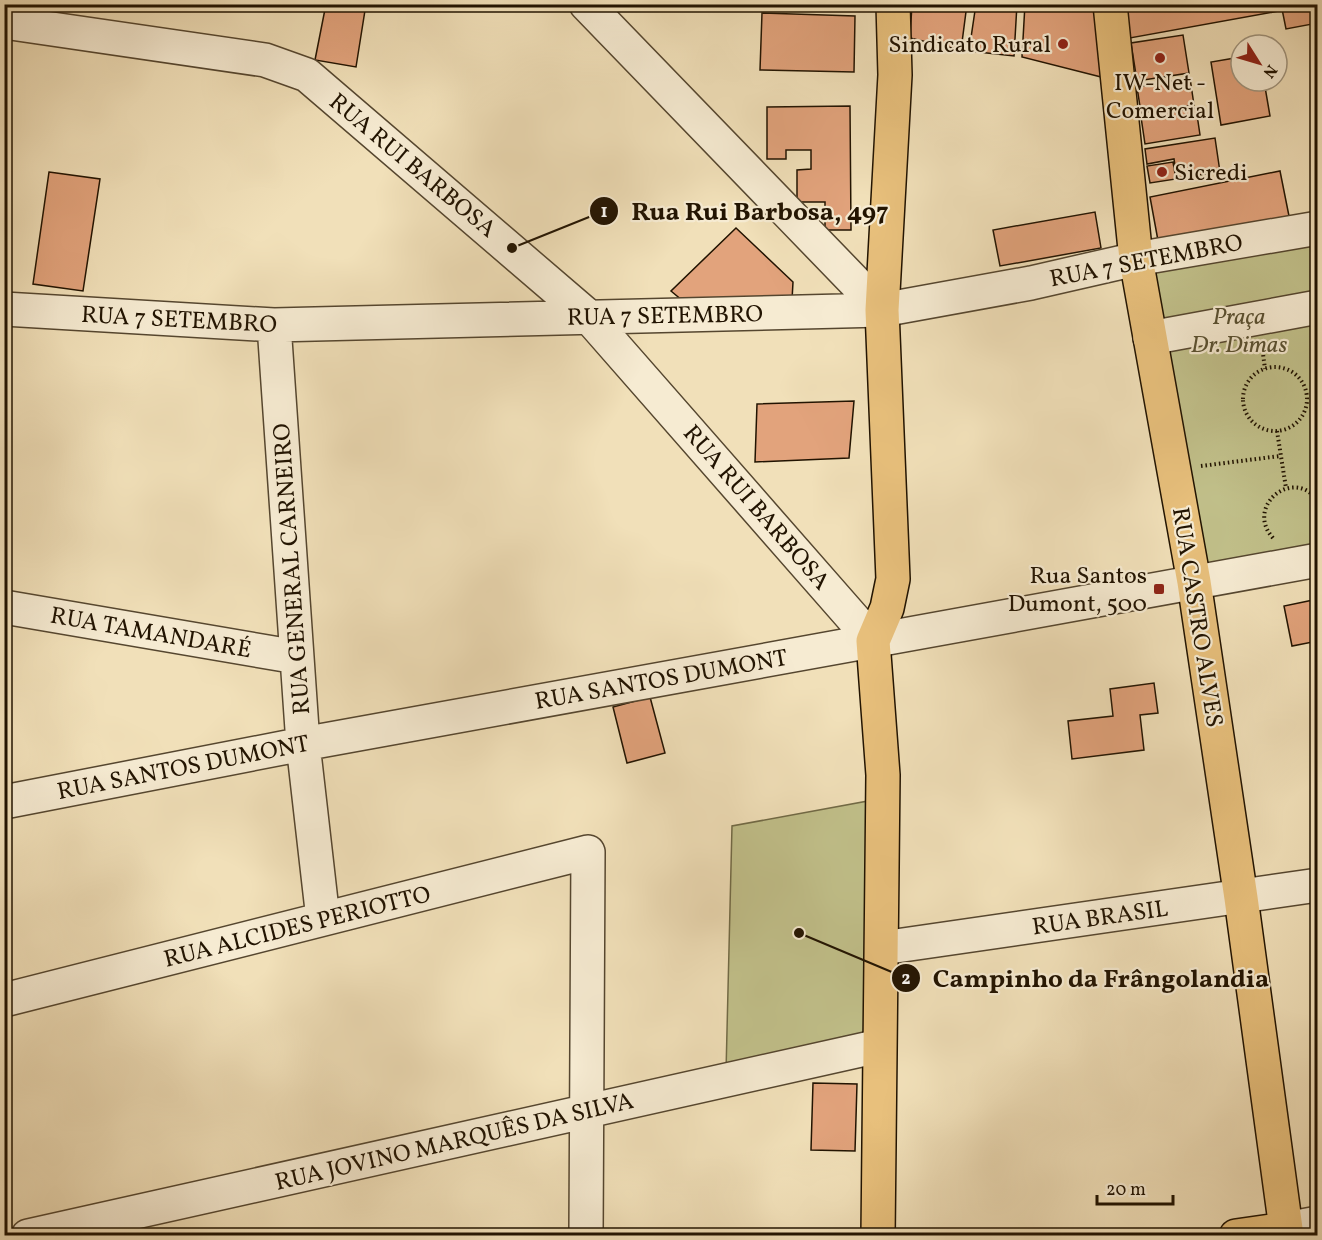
<svg xmlns="http://www.w3.org/2000/svg" width="1322" height="1240" viewBox="0 0 1322 1240" font-family="Vollkorn,serif">
<rect width="100%" height="100%" fill="#f1e0b9"/>
<filter id="stains"><feTurbulence type="fractalNoise" baseFrequency=".00333" numOctaves="4"/><feColorMatrix values="0 0 0 0 .2 0 0 0 0 .09 0 0 0 0 .02 0 0 0 .5 -.17"/></filter>
<radialGradient id="worn" r=".72"><stop offset=".6" stop-color="#630" stop-opacity="0"/><stop offset="1" stop-color="#630" stop-opacity=".3"/></radialGradient>
<!-- green -->
<path fill="#c1c08a" stroke="#716a46" stroke-width="1.5" d="M1317,234v314l-116,22 -54,-305z
M868,801l-1,239 -141,32 6,-246z"/>
<!-- building -->
<path fill="#e2a37c" stroke="#211301" stroke-width="1.5" d="M326,4h40l-10,63 -41,-7z
M912,4h55l-6,46 -51,-12z
M976,4h41l-3,52 -45,-5z
M1025,4h78l2,74 -83,-21z
M1124,4h154l1,7 -149,27z
M1281,4h37v19l-32,6z
M762,13l93,3 -1,56 -94,-2z
M1183,35l6,38 -52,8 -6,-38z
M1241,57v24h23l6,35 -49,9 -10,-63z
M1190,78l4,27 -53,8 -4,-26z
M850,106l1,124h-26v-28h-28v-32l14,-1v-19h-25v9h-19v-52z
M1196,108l4,27 -55,9 -4,-27z
M1215,138l5,34 -43,6 -3,-19 -27,5 -2,-15z
M1173,162l3,17 -26,4 -3,-17z
M1280,171l10,50 -131,25 -9,-49z
M49,172l51,7 -17,112 -50,-7z
M1095,212l6,36 -101,18 -7,-36z
M736,228l57,54 -1,18 -103,6 -18,-15z
M854,401l-5,57 -94,4 2,-58z
M1318,599v42l-26,5 -8,-40z
M4,637l3,1 -3,23z
M1154,683l4,30 -18,2 4,35 -72,9 -4,-38 45,-5 -3,-27z
M650,697l15,56 -38,10 -14,-56z
M813,1083l44,1 -2,67 -44,-1z"/>
<g fill="none" stroke-linecap="round" stroke-linejoin="round">
<defs>
<path id="minor" d="M586,4l296,306
M4,22l261,38 42,15 282,242 284,324
M4,309l270,16 608,-15 149,-27 105,-24 182,-31
M274,325l29,419 20,175
M1150,338l168,-31
M4,607l293,50
M4,802l299,-58 1015,-184
M882,948l436,-63
M4,1000l584,-148 -2,384
M1286,1229l32,-6
M28,1236l851,-190"/>
<path id="major" d="M1110,4l26,255 58,323 47,316 45,331 -50,7
M878,1236l5,-461 -10,-134 14,-33 6,-29 -11,-269 13,-235 -2,-71"/>
</defs>
<!-- minor casing -->
<use href="#minor" stroke="#55462f" stroke-width="36"/>
<!-- major casing -->
<use href="#major" stroke="#211301" stroke-width="36"/>
<!-- path -->
<path stroke="#211301" stroke-width="4" stroke-dasharray="1.5 3" stroke-linecap="butt" d="M1262,346l3,23
M1243 399a32 32 0 1 1 64 0a32 32 0 1 1-64 0Z
M1277,431l9,57
M1201,466l79,-10
M1273,538c-29,-32 21,-72 45,-37"/>
<!-- minor -->
<use href="#minor" stroke="#f6ebd2" stroke-width="33"/>
<!-- major -->
<use href="#major" stroke="#e8c07c" stroke-width="33"/>
</g>
<!-- markers -->
<g fill="#8f2418" stroke="#f6ebd2" stroke-width="2">
<circle cx="1063" cy="44" r="6"/>
<circle cx="1160" cy="58" r="6"/>
<circle cx="1162" cy="172" r="6"/>
<rect x="1153" y="583" width="12" height="12" rx="3"/>
</g>
<g text-anchor="middle" stroke-width="4.5" stroke-linejoin="round" paint-order="stroke">
<!-- poi labels -->
<g font-size="24" fill="#211301" stroke="#f6ebd2" text-anchor="end">
<text x="1051" y="52">Sindicato Rural</text>
<text x="1160" y="90" text-anchor="middle">IW-Net -<tspan x="1160" dy="28">Comercial</tspan></text>
<text x="1174" y="180" text-anchor="start">Sicredi</text>
<text x="1147" y="583">Rua Santos<tspan x="1147" dy="28">Dumont, 500</tspan></text>
</g>
<!-- street labels -->
<g font-size="24" fill="#211301" stroke="#f6ebd2">
<text transform="translate(413 165) rotate(40)" y="8">RUA RUI BARBOSA</text>
<text transform="translate(1146 260) rotate(-11)" y="8">RUA 7 SETEMBRO</text>
<text transform="translate(665 315) rotate(-1)" y="8">RUA 7 SETEMBRO</text>
<text transform="translate(179 319) rotate(3)" y="8">RUA 7 SETEMBRO</text>
<text transform="translate(757 507) rotate(49)" y="8">RUA RUI BARBOSA</text>
<text transform="translate(291 569) rotate(-94)" y="8">RUA GENERAL CARNEIRO</text>
<text transform="translate(1198 617) rotate(81)" y="8">RUA CASTRO ALVES</text>
<text transform="translate(151 632) rotate(10)" y="8">RUA TAMANDARÉ</text>
<text transform="translate(661 679) rotate(-10)" y="8">RUA SANTOS DUMONT</text>
<text transform="translate(183 767) rotate(-11)" y="8">RUA SANTOS DUMONT</text>
<text transform="translate(1100 917) rotate(-8)" y="8">RUA BRASIL</text>
<text transform="translate(297 926) rotate(-14)" y="8">RUA ALCIDES PERIOTTO</text>
<text transform="translate(454 1141) rotate(-13)" y="8">RUA JOVINO MARQUÊS DA SILVA</text>
</g>
<!-- park labels -->
<g font-size="24" font-style="italic" fill="#595031" stroke="#f6ebd2">
<text x="1239" y="324">Praça<tspan x="1239" dy="28">Dr. Dimas</tspan></text>
</g>
</g>
<!-- callouts -->
<path fill="none" stroke="#211301" stroke-width="2" d="M512 248L604 211M799 933L906 978"/>
<g fill="#211301" stroke="#f6ebd2" stroke-width="2">
<circle cx="512" cy="248" r="6"/>
<circle cx="799" cy="933" r="6"/>
<circle cx="604" cy="211" r="15"/>
<circle cx="906" cy="978" r="15"/>
</g>
<g font-size="18" text-anchor="middle" font-weight="bold" fill="#fff">
<text x="604" y="217">1</text>
<text x="906" y="984">2</text>
</g>
<g font-size="26" text-anchor="middle" font-weight="bold" fill="#211301" stroke="#f6ebd2" stroke-width="4.5" stroke-linejoin="round" paint-order="stroke">
<text x="760" y="220">Rua Rui Barbosa, 497</text>
<text x="1101" y="987">Campinho da Frângolandia</text>
</g>
<!-- margin -->
<rect width="1322" height="1240" fill="none" stroke="#f1e0b9" stroke-width="24"/>
<rect x="6" y="6" width="1310" height="1228" fill="none" stroke="#211301" stroke-width="3"/>
<rect x="12" y="12" width="1298" height="1216" fill="none" stroke="#211301" stroke-width="1.5"/>
<!-- north arrow -->
<g transform="translate(1259 63) rotate(127)"><circle r="28" fill="#f6ebd2" stroke="#a1957e" stroke-width="1.5"/>
<path d="M0-4.5L10 22L0 15L-10 22Z" fill="#8f2418"/>
<text y="-9" font-size="16" font-weight="bold" text-anchor="middle" fill="#211301">N</text>
</g>
<!-- scale -->
<path d="M1097 1195v9h76v-9" fill="none" stroke="#211301" stroke-width="3"/>
<text x="1106" y="1195" font-size="18" fill="#211301" stroke="#f6ebd2" stroke-width="4.5" paint-order="stroke">20 m</text>
<rect width="100%" height="100%" filter="url(#stains)"/>
<rect width="100%" height="100%" fill="url(#worn)"/>
</svg>
